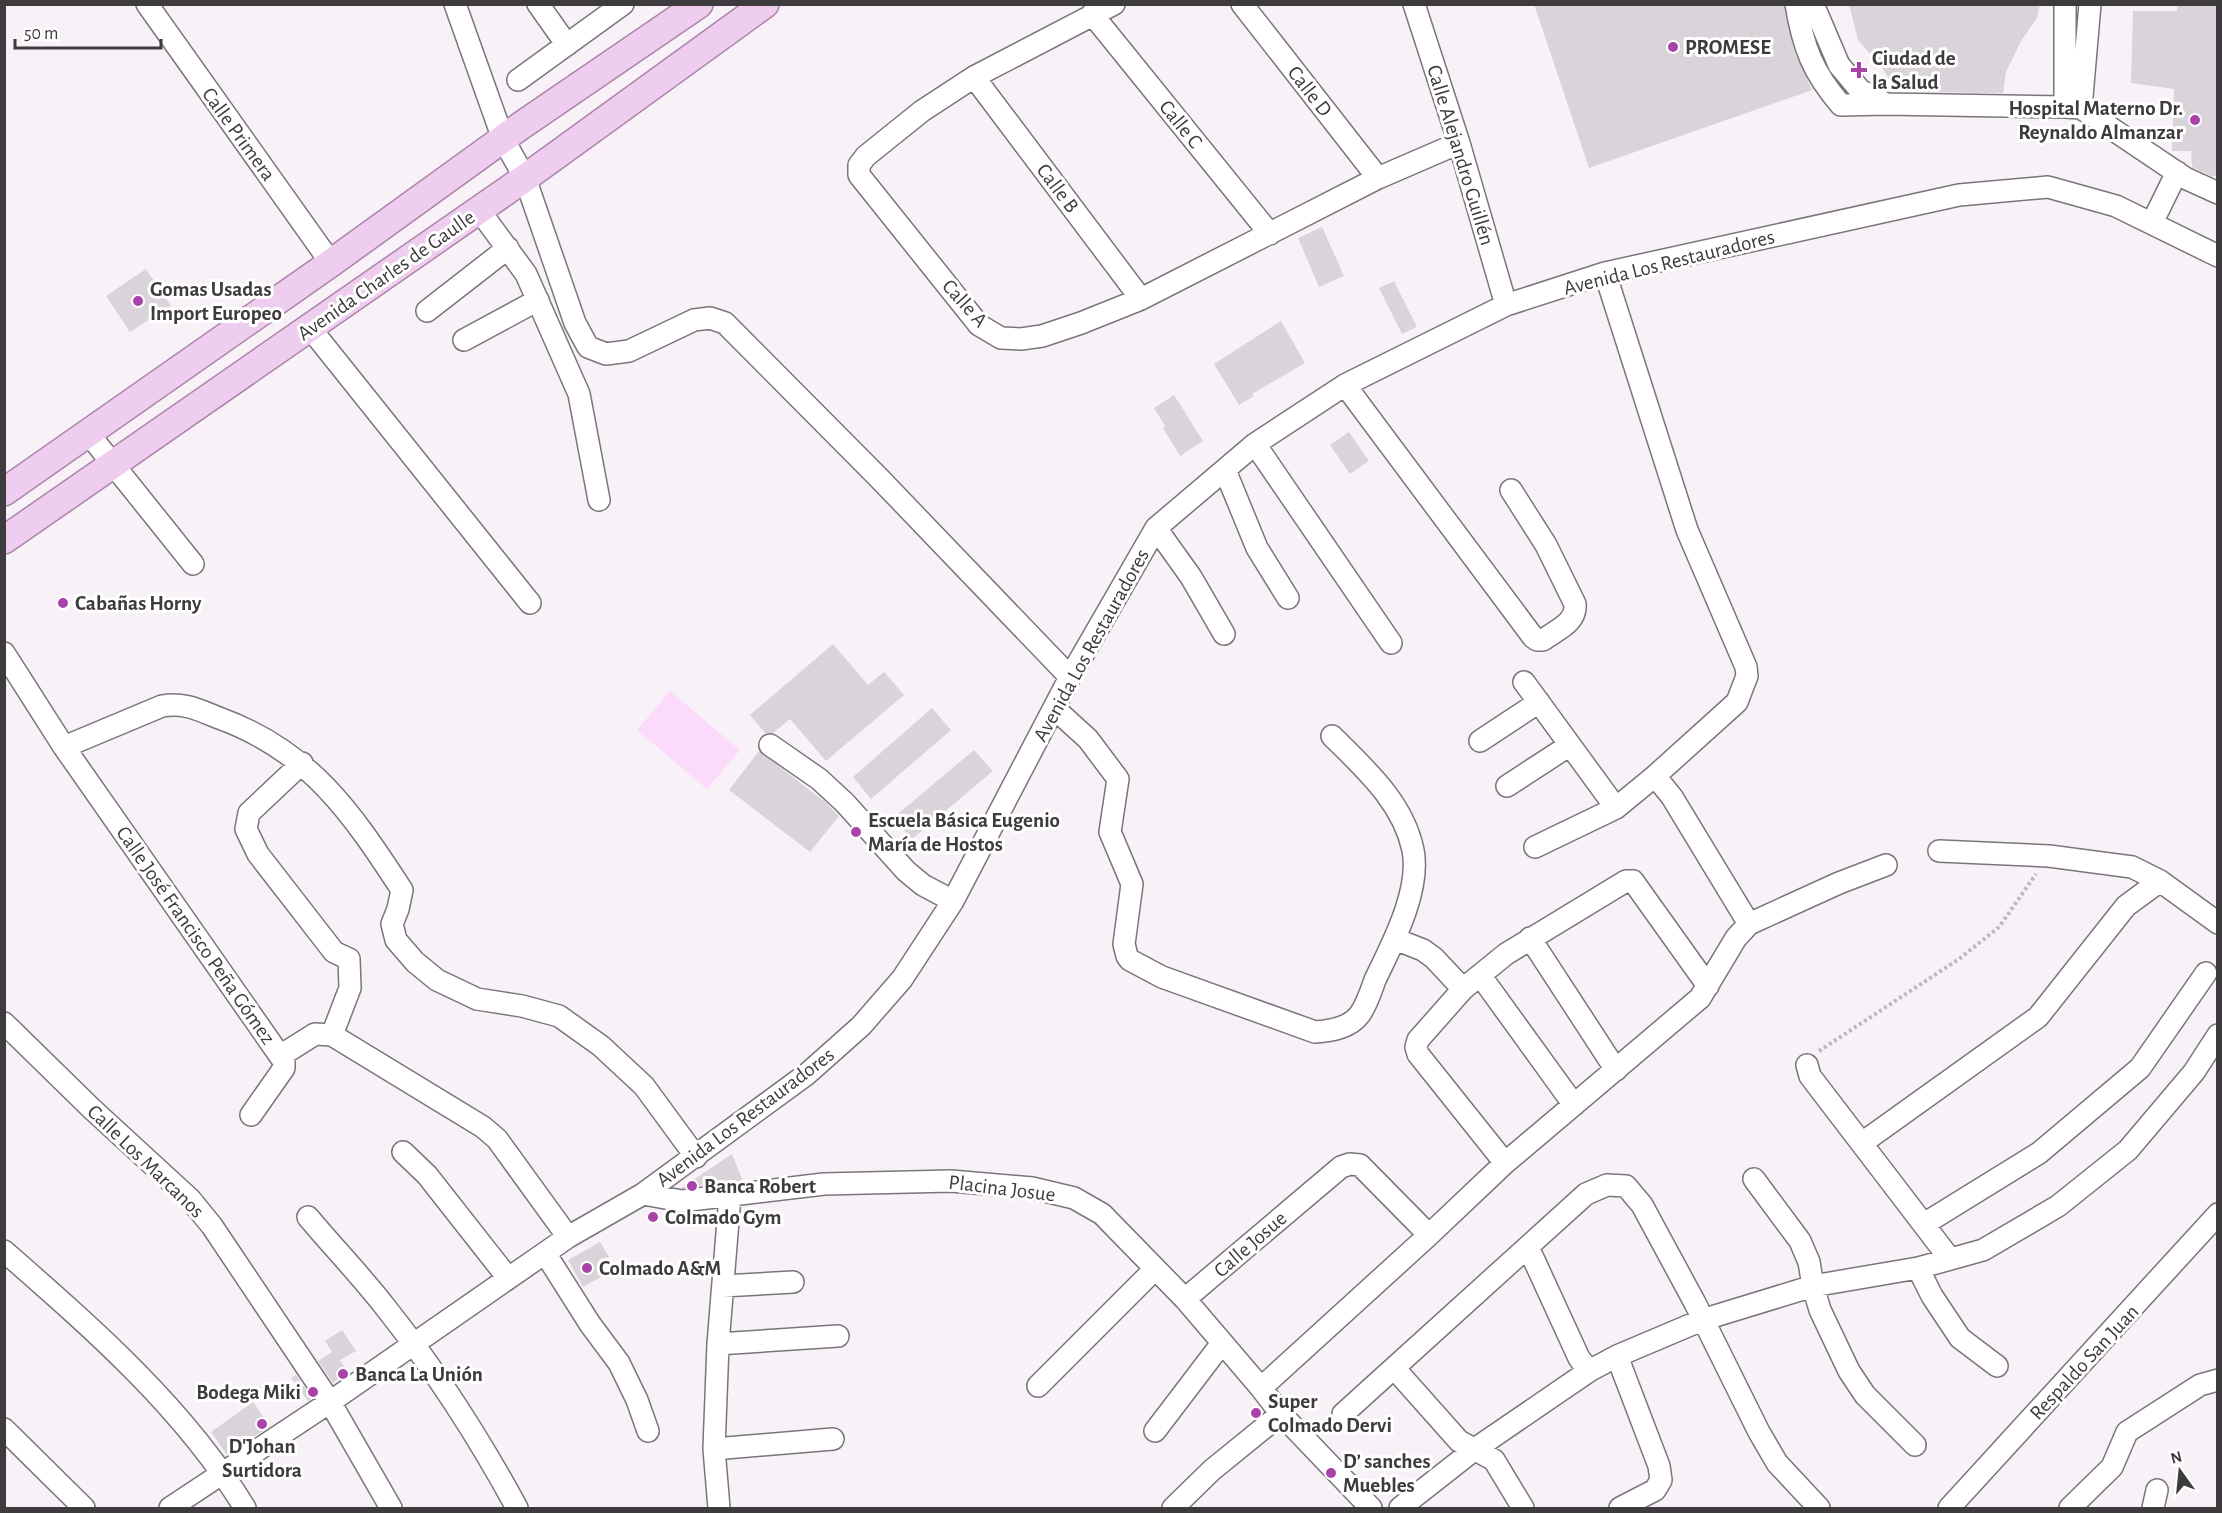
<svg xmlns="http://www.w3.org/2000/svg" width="2222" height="1513" viewBox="0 0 2222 1513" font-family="'Alegreya Sans',sans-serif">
<rect width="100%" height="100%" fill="#f8f2f8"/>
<!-- green -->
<path fill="#fcdafb" d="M670,691l70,59 -33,39 -70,-59z"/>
<!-- building -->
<path fill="#dad4da" d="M1534,4h250l10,46 18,40 -223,78z
M1849,4h191l-3,14 -16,23 -15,31 -3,21 -79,-1 -30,-4 -11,-19 -25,-29z
M2178,4h39v172h-5l-20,-9 -1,-16h-19l2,-62 -43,-6 2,-72h44z
M1322,227l22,49 -25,11 -21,-49z
M146,269l25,37 -41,26 -24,-36z
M1394,281l23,46 -15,7 -23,-46z
M1281,321l24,42 -53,31 2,2 -15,9 -25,-41z
M1174,395l29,46 -23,15 -17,-28 2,-2 -11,-18z
M1349,432l20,29 -19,13 -20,-29z
M833,644l35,41 16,-13 20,23 -78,66 -36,-42 -17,14h-8l-15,-18z
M932,708l19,22 -80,69 -18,-22z
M974,750l19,21 -81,68 -19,-21z
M759,751l66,51 14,14 -29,36 -81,-62z
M732,1154l11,27 -62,7z
M600,1242l9,15 -10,6 7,11 -23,13 -15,-27z
M342,1330l14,21 -16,9 8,12 -15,11 -15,-22 14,-9 -7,-11z
M296,1375l16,23 -4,3 -17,-23z
M253,1402l17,24 -43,29 -16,-23z"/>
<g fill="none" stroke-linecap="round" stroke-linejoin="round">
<defs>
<path id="minor" d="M147,4l184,259
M455,4l48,135 22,39 50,145 13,24 18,7 23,-3 65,-31 16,-2 15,5 154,155 191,199
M538,4l29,41
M1114,4l-140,73 -52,34 -56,45 -7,9v10l120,150 22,13 20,1 21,-3 39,-13 60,-24 237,-121 81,-35
M1242,4l136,174
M1414,4l45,139 47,162
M1796,4c7,43 17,69 45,101l45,-1 179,3
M1813,4l26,61 21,25 26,14
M2065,4v103l16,1 104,70 33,15
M1092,14l178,220
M974,77l167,222
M518,80l105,-76
M2081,108l9,-104
M479,210l47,64 53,120 20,106
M2152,223l25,-51
M427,311l81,-63
M310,328l220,275
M464,340l74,-40
M1345,385l188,252 4,3h6c13,-10 34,-17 32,-36l-29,-59 -35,-55
M88,433l105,131
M1255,444l136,199
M1225,470l32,78 31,50
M1156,528l35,49 33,57
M4,653l60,94 216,309 35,-22 17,1 151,92 14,12 71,98
M1524,682l92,126
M1055,709l33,30 30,40 -8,53 22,52 -8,60 3,12 3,4 32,17 153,55c16,-1 35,-4 45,-18 7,-10 11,-23 15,-34 17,-36 46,-89 38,-130 -10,-48 -48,-81 -81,-114
M1480,741l59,-39
M770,745l49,34 26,24 61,68 17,14 30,16
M64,747l98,-41c22,-4 37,4 57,12 91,33 132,94 183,172l-4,19 -6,15 4,16 19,22 22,18 40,19 45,7 37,10 42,30 43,40 52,71
M302,763l-53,50 -3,16 12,25 76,98 15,7 1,29 -18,47
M1655,776l17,21 77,127
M1507,786l63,-41
M1535,847l81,-39 39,-32 82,-74 10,-26 -1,-9 -59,-137 -82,-257
M1939,851l110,5 83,11 28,14 58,42
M1530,938l86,132
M1395,939l28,11 11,8 29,31
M1480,975l94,130
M4,1023l88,86 98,90 22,27 118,176 61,106
M1807,1065l3,11 140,183
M251,1115l33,-47v-6l-4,-6
M1862,1143l176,-126 88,-111 34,-25
M403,1152l24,23 81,103
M1505,1163l-87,-109 -2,-7 2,-7 45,-51 43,-35 120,-73h7l75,105
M1754,1179l46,62 9,21 4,24 7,24 29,61 16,24 50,50
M643,1194l39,7 142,-17 127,-3 81,7 42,10 28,16 83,85 76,89 20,26 90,94
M308,1217c26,31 54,60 78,91 50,63 93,130 131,200
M1924,1224l115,-71 101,-85 66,-95
M1528,1247l51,111 10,13
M4,1251c89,78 179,156 241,257
M545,1253l45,71 29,39 18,37 11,31
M1918,1268l14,28 28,42 37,28
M723,1286l70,-4
M1185,1299l156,-132 9,-3 10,1 69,70
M718,1344l120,-8
M1617,1356l42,110 2,14 -6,10 -35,18
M1394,1368l65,73 35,19 29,48
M1038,1386l117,-117
M1261,1388l168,-153 76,-72 195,-165 36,-60 13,-14 90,-41 47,-18
M1343,1414l243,-220 21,-9 19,1 16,19 53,98 64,129 18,31 42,45
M4,1429l80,79
M1155,1431l67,-88
M714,1449l119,-10
M170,1508l160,-106 238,-165 75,-43 164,-120 54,-48 41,-47 51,-78 117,-224 86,-149 99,-84 90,-59 161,-80 99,-32 354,-78 89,-8 68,19 102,50
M719,1508l-5,-59 4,-105 12,-148
M1173,1508l39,-38 69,-56
M1400,1508l75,-59 114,-78 28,-15 85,-36 111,-34 105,-18 65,-18 75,-44 70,-56 66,-78 24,-37
M1949,1508l269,-294
M2070,1508l42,-41 15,-35 73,-47 18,-5
M2153,1508l4,-18"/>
<path id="major" d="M4,492l327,-229 191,-138 177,-121
M4,540l521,-362 240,-174"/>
</defs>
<!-- minor casing -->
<use href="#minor" stroke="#7a757a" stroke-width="24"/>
<!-- major casing -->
<use href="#major" stroke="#aa84a9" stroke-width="30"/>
<!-- path -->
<path stroke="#bcb8bc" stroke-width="4" stroke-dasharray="3 3" stroke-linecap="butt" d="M1819,1051l140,-92 40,-32 37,-53"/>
<!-- minor -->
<use href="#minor" stroke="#fff" stroke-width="21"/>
<!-- major -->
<use href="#major" stroke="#efcdee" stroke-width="27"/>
</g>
<!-- markers -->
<g fill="#a844a9" stroke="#fff" stroke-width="2">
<circle cx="1673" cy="47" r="6"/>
<path d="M1856 61h6v6h6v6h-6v6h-6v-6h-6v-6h6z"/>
<circle cx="2195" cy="120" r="6"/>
<circle cx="138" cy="301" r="6"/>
<circle cx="63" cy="603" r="6"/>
<circle cx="856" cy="832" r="6"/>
<circle cx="692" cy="1186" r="6"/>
<circle cx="653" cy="1217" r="6"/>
<circle cx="587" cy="1268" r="6"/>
<circle cx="343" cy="1374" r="6"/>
<circle cx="313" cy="1392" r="6"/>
<circle cx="1256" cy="1413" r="6"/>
<circle cx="262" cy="1424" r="6"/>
<circle cx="1331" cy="1473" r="6"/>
</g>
<g text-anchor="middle" stroke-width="6" stroke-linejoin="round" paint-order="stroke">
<!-- poi labels -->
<g font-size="21" font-weight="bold" fill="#3d3b3d" stroke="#fff" text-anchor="start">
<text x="1685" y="54">PROMESE</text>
<text x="1872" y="65">Ciudad de<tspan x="1872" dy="24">la Salud</tspan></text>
<text x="2183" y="115" text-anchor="end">Hospital Materno Dr.<tspan x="2183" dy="24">Reynaldo Almanzar</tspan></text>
<text x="150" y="296">Gomas Usadas<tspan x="150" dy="24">Import Europeo</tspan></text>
<text x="75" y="610">Cabañas Horny</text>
<text x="868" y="827">Escuela Básica Eugenio<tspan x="868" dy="24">María de Hostos</tspan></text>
<text x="704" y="1193">Banca Robert</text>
<text x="665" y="1224">Colmado Gym</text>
<text x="599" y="1275">Colmado A&amp;M</text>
<text x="355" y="1381">Banca La Unión</text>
<text x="301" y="1399" text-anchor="end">Bodega Miki</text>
<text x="1268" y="1408">Super<tspan x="1268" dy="24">Colmado Dervi</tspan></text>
<text x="262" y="1453" text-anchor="middle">D'Johan<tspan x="262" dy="24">Surtidora</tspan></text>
<text x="1343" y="1468">D’ sanches<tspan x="1343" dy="24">Muebles</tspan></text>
</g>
<!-- street labels -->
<g font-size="21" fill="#3d3b3d" stroke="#fff">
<text transform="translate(1310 91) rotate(52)" y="7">Calle D</text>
<text transform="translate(1181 124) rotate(51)" y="7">Calle C</text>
<text transform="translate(239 134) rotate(54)" y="7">Calle Primera</text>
<text transform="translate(1461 155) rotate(73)" y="7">Calle Alejandro Guillén</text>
<text transform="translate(1058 188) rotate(53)" y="7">Calle B</text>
<text transform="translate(1669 262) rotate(-14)" y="7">Avenida Los Restauradores</text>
<text transform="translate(386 275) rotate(-35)" y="7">Avenida Charles de Gaulle</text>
<text transform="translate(965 303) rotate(48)" y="7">Calle A</text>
<text transform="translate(1091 645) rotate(-61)" y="7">Avenida Los Restauradores</text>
<text transform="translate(196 935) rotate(55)" y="7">Calle José Francisco Peña Gómez</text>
<text transform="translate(745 1117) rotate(-37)" y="7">Avenida Los Restauradores</text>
<text transform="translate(146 1161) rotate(44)" y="7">Calle Los Marcanos</text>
<text transform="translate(1002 1188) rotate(7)" y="7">Placina Josue</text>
<text transform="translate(1250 1244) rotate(-41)" y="7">Calle Josue</text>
<text transform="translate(2084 1362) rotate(-47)" y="7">Respaldo San Juan</text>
</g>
</g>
<!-- border -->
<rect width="2222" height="1513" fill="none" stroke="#3d3b3d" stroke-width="12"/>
<!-- north arrow -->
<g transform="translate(2180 1471) rotate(345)" stroke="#ffffff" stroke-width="4.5" paint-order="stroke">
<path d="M0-4.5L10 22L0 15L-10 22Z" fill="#3d3b3d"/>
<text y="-9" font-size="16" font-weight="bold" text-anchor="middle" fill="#3d3b3d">N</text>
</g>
<!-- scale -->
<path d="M15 39v9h146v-9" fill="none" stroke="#3d3b3d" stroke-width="3"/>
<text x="24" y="39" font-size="18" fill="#3d3b3d" stroke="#ffffff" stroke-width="4.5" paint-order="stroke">50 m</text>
</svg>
